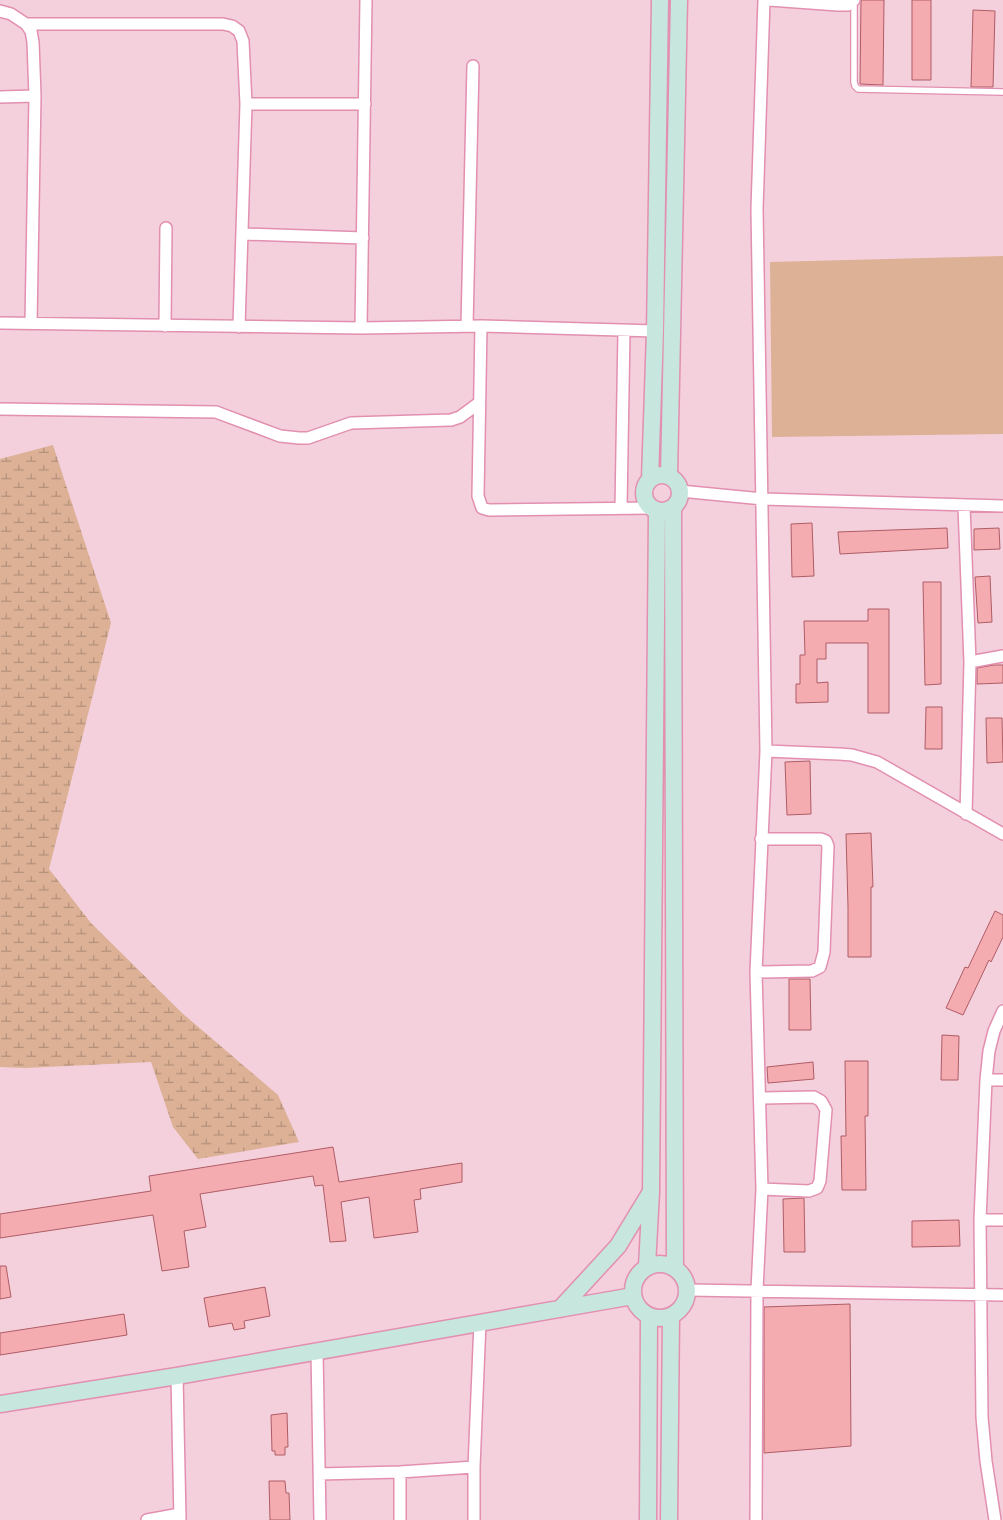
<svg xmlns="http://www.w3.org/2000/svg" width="1003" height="1520" viewBox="0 0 1003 1520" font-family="'Sofia Sans Condensed',sans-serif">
<defs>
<pattern id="wetland-marsh" width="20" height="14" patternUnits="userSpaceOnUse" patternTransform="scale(1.25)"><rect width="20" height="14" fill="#dcb196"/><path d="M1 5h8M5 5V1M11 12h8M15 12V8" fill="none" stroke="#b4907b"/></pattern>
</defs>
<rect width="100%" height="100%" fill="#f4d0dd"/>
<!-- green -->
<path fill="#dcb196" d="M1003,256v178l-231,3 -2,-175z"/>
<!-- wetland -->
<path fill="url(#wetland-marsh)" d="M53,445l58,178 -62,246 42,54 91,90 96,82 21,47 -101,17 -25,-32 -22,-65 -126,6 -25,-1v-608z"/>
<!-- building -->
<path fill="#f5acb1" stroke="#af5c65" d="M861,0h23l-1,85 -23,-1z
M912,0h19v80h-19z
M973,10l22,1 -2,76h-22z
M812,523l2,53 -22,1 -1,-53z
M947,528l1,20 -108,6 -2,-22z
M999,528l1,21 -26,1v-21z
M990,576l2,46 -14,1 -3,-46z
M923,582h18v102l-16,1z
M868,609h21v104h-21v-70h-42v16h-9v24l11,-1v20l-32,1v-19h4v-29h5l-1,-34h64z
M994,665h9v18l-26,1v-16z
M926,707h16v42h-17z
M986,718h16l1,44 -16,1z
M810,761l1,53 -24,1 -2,-53z
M871,833l2,54h-2v70h-23v-50l-2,-73z
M995,911l8,4v22l-12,25 -2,-2 -26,55 -17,-7 19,-41 3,1z
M789,979h21l1,51h-22z
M942,1035l17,1 -1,44h-17z
M845,1061h23v55h-3l1,74h-24l-1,-54h5z
M813,1062l1,17 -46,4 -1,-16z
M333,1147l6,35 123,-19v19l-42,7 1,10 -7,1 4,32 -44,6 -5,-41 -28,5 5,39 -16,1 -7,-57 -8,1 -2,-10 -113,18 6,33 -22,4 5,36 -27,4 -9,-56 -153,23v-24l151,-23 -2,-15z
M804,1198l1,54h-21l-1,-53z
M959,1220l1,26 -48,1v-26z
M0,1266h6l5,31 -11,2z
M265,1287l5,29 -26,5 1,7 -11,2 -2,-7 -23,4 -5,-29z
M850,1304l1,142 -87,7v-146z
M124,1314l3,21 -127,20v-22z
M287,1413l1,34h-3v8h-10v-4h-3l-1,-36z
M269,1481h16l1,12h3l1,27h-20z"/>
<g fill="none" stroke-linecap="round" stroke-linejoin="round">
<defs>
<path id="lane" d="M854,1v81l1,4 3,3 145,3"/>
<path id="street" d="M769,0l69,5h10l6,-5
M0,11l11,3 15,10h197l9,2 7,5 4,10 3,63 -7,223
M26,24l5,7 2,11 2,54 -4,227
M0,97l35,-1
M246,104h119
M243,234l120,4
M0,323l361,5 120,-2 174,5
M165,326l1,-98
M467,326l6,-260
M481,326l-3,170 4,12 7,2 163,-2
M361,328l5,-328
M0,409l216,3 64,24 19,2h9l43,-15 100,-3 9,-3 19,-14
M680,491l83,8 240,7
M964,506l6,156 -4,152
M621,508l3,-178
M970,662l33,-6
M766,751l73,3 13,1 25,7 126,72
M756,972l56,-1 8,-4 4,-15 4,-106 -2,-5 -5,-2h-60
M986,1080h17
M760,1098l54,-1 7,4 5,9 -6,71 -3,7 -8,3 -47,-2
M980,1220h23
M688,1290l315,5
M317,1352l3,168
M177,1376l3,144
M319,1474l81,-2 74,-5
M147,1520l33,-6
M400,1520v-48
M474,1520v-53l6,-145
M756,1520l1,-230 5,-101 -6,-217 10,-221 -9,-542 7,-209
M995,1520l-9,-59 -4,-44 -2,-197 6,-140 3,-29 5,-20 9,-20"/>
<path id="secondary" d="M644 493a18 18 0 1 1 36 0a18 18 0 1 1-36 0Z
M669,476l10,-476
M650,479l5,-148 5,-331
M673,507l2,760
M633 1291a27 27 0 1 1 54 0a27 27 0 1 1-54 0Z
M647,1266l4,-74 6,-682
M560,1309l58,-63 31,-51
M0,1404l177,-28 456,-80
M648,1520l1,-204
M669,1520l2,-204"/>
</defs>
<!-- lane casing -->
<use href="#lane" stroke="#e28fb0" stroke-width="8"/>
<!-- street casing -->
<use href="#street" stroke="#e28fb0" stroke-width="14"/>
<!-- secondary casing -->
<use href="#secondary" stroke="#e28fb0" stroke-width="19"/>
<!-- lane -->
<use href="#lane" stroke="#fff" stroke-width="5.5"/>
<!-- street -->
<use href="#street" stroke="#fff" stroke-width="11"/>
<!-- secondary -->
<use href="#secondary" stroke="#c6e6de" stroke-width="16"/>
</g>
</svg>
